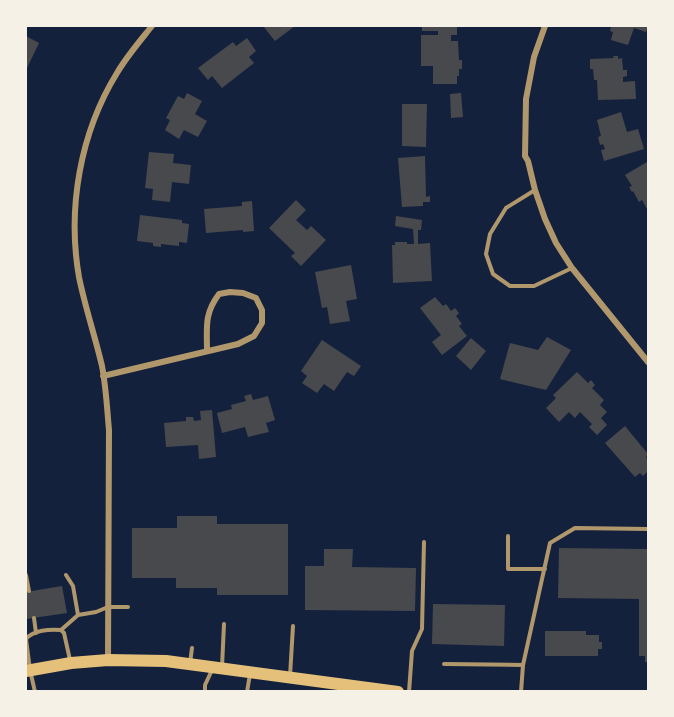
<svg xmlns="http://www.w3.org/2000/svg" width="674" height="717" viewBox="0 0 674 717" font-family="'Roboto Serif',serif">
<rect width="100%" height="100%" fill="#14213d"/>
<!-- building -->
<path fill="#48494c" d="M263,26h32l-20,15z
M422,26h35v9h-6v6h7l1,19h3v9h-3v7h-2v8h-24v-18h-12v-31h17v-4h-16z
M611,26h37l-2,6 -12,-4 -6,17 -17,-5 2,-8 -3,-1z
M26,36l13,7 -13,27z
M247,38l9,13 -7,6 5,6 -32,25 -10,-12 -4,4 -10,-12 35,-26 3,4z
M613,56h5v3l4,-1 1,12h4v6l-4,1v5l12,-1 1,18 -38,1 -1,-20h-3l-1,-11h-3v-10l24,-1z
M187,93l15,8 -7,13 12,7 -9,16 -14,-7 -5,9 -14,-9 5,-10 -4,-2 12,-22 6,3z
M461,93l2,24 -12,1 -1,-24z
M402,104h25l-1,43 -24,-1z
M621,112l6,20 11,-3 6,20 -40,12 -3,-11 4,-1 -2,-5 -3,1 -2,-8 3,-1 -4,-16z
M149,152l25,2 -1,9 18,2 -2,19 -17,-2 -2,20 -18,-2 1,-11 -8,-1z
M425,156l1,41 4,-1v6h-7v4l-21,1 -4,-49z
M647,162l1,3v44h-1l-5,-9 -3,2 -6,-11 -1,1 -3,-5 3,-1 -7,-11z
M296,200l10,10 -10,10 11,10 4,-4 15,14 -25,26 -10,-10 4,-3 -26,-25z
M252,201l2,30 -11,1v-2l-37,3 -2,-24 38,-3v-4z
M140,215l42,5v3l7,1 -2,19 -8,-1v4l-18,-2v3l-8,-1v-3l-16,-2z
M396,216l26,4 -1,10h-3v14l12,-1 2,38 -39,2 -1,-38h3v-3h12v2h7l-1,-15 -18,-3z
M351,265l6,34 -11,2 4,20 -20,3 -3,-17 -5,1 -7,-36z
M435,297l8,9 3,-2 5,7 4,-3 4,5 -3,3 6,8 -3,2 8,10 -25,19 -10,-13 9,-7 -21,-27z
M547,337l24,13 -25,40 -46,-11 10,-36 28,7z
M471,338l15,13 -15,19 -15,-14z
M322,340l39,26 -7,10 -7,-4 -13,19 -10,-7 -7,9 -15,-10 5,-7 -6,-5z
M577,372l11,11 3,-3 4,5 -3,3 12,12 -4,5 7,7 -6,6 6,7 -10,10 -8,-8 3,-3 -12,-12 -5,6 -6,-6 -10,10 -13,-14 10,-10 -3,-3z
M251,394l2,6 15,-4 7,24 -9,3 3,9 -21,5 -3,-10 -23,6 -5,-20 15,-4 -1,-4 15,-4 -2,-5z
M212,410l4,47 -17,2 -1,-14 -32,2 -2,-24 22,-2v-4h7l1,4 7,-1 -1,-9z
M625,426l23,28 -2,3 2,3v11l-5,5 -3,-3 -5,4 -30,-34z
M177,516h40v8h71v71h-71v-7h-41v-10h-44v-50h45z
M559,548l88,1v20h1v93h-3v-6h-6v-57l-81,-1z
M324,549h29l-1,18 64,1 -1,43 -110,-1v-44h19z
M62,586l5,27 -41,6v-27z
M433,604l72,1 -1,41 -72,-2z
M545,631h41v4h13v7h3v7h-4v7h-53z"/>
<g fill="none" stroke-linecap="round" stroke-linejoin="round">
<!-- service -->
<path stroke="#b1986c" stroke-width="4" d="M535,190l-29,18 -16,26 -4,20 7,20 17,12h24l38,-18
M508,536v33h37
M26,575l3,16
M66,575l7,11 5,29
M34,618l2,15
M61,630l17,-15 18,-3 12,-5h20
M190,663l2,-15
M444,664l79,1
M222,667l2,-43
M290,676l3,-50
M35,692l-5,-22 -4,-31c7,-9 24,-10 35,-9l3,3 6,27
M205,692v-7l7,-15
M247,692l3,-18
M409,692l3,-41 10,-22 2,-87
M521,692l2,-27 27,-122 25,-15 73,1"/>
<!-- minor -->
<path stroke="#b1986c" stroke-width="6" d="M545,26l-11,31 -8,42 -1,57 3,5 7,29 10,29 11,24 16,25 76,94
M103,376l135,-32 16,-8 8,-13v-13l-6,-12 -13,-5 -13,-1 -11,2c-15,20 -12,33 -12,57
M108,660l1,-230c-2,-22 -3,-43 -7,-64 -7,-30 -17,-59 -23,-89 -12,-68 1,-144 38,-204 10,-17 23,-32 35,-47"/>
<!-- secondary -->
<path stroke="#e5c07b" stroke-width="12" d="M26,671l45,-8 37,-3 58,1 232,31"/>
</g>
<!-- border -->
<rect width="674" height="717" fill="none" stroke="#f6f1e7" stroke-width="54"/>
</svg>
